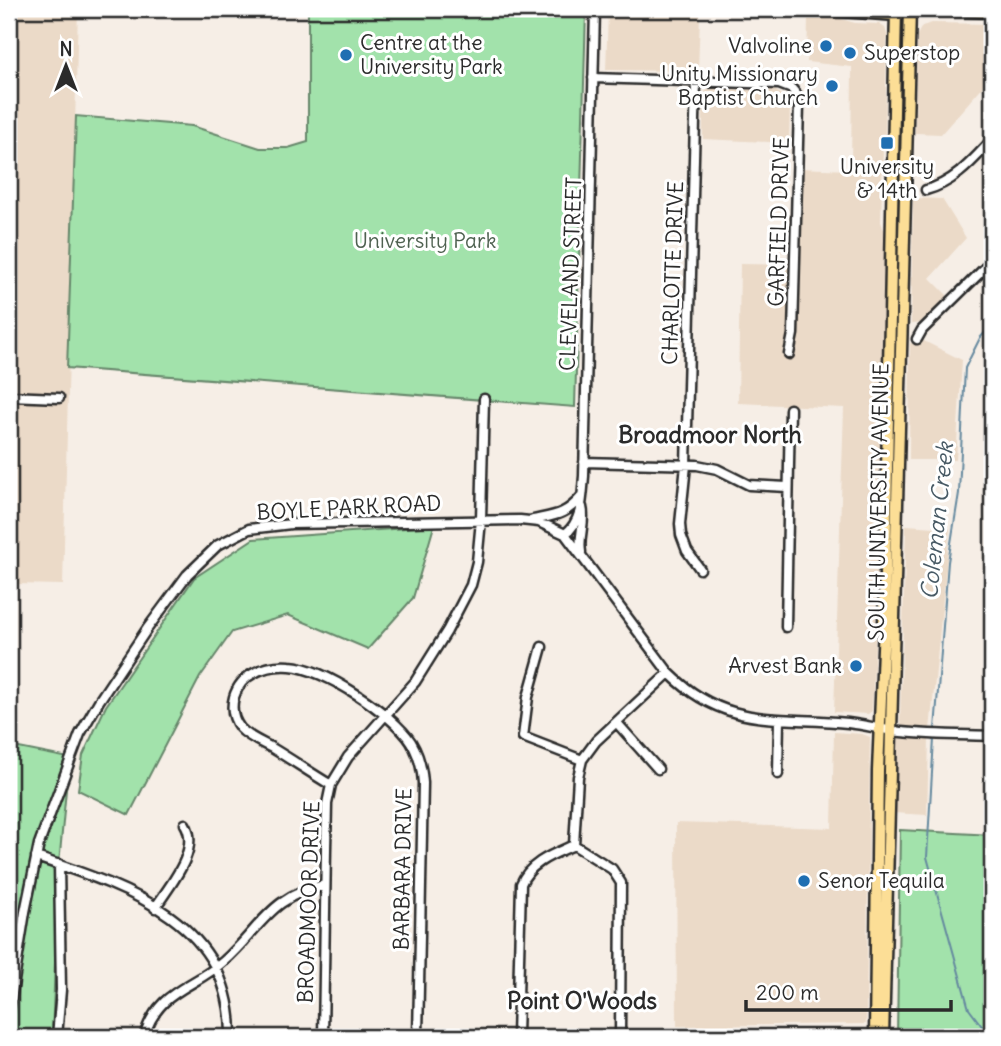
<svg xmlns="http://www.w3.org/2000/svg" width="1001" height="1046" viewBox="0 0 1001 1046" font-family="Delius,sans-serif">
<rect width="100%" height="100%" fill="#f6eee6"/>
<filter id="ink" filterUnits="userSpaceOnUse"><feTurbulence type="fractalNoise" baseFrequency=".0143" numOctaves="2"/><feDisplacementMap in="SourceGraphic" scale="14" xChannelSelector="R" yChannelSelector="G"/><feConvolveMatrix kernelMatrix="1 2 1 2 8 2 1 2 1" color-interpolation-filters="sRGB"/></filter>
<g filter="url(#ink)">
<!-- built -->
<path fill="#ebdac8" d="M9,9h69l-15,576 -49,-1 -5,-11z
M608,11l92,4 -2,56 -92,-1z
M808,17l30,1 17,5 24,1 6,4 2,6 -2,108 -2,4 -2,76 5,13 -9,361 -5,115 -4,3 -34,-2 10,-304 -106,-5 2,-139 55,1 3,-97 53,2 1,-103 -45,-5z
M932,23l60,1v52l-51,58 -26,-1 2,-98 5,-9z
M708,89l66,1 7,4 9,12 -1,37 -86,-4v-45z
M913,198l29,1 24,39 -36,40 19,19 -26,26 -12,1z
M924,341l38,19 -6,100h-47l1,-117 7,1z
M906,525l44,3 -20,202 -25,-1 -5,-7z
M834,732l28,2 8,3 -4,287 -189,2 -1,-203 156,5z
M898,738l31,1 -2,76 -34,-2z"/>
<!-- green -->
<path fill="#a2e2ab" stroke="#66866b" stroke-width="2" d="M308,9h271l7,2 -11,396 -508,-39 9,-252 116,10 68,22h28l20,-6z
M434,526l-21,72 -45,51 -80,-34 -56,17 -32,45 -71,138 -51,-25 5,-35 23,-49 88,-128 59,-39z
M9,746l60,12 -10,106 -7,173h-43z
M900,830l92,5v202h-95z"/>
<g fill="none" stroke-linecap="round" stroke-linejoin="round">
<!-- stream -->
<path stroke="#65899f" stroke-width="2" d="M935,729l13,-167 11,-69 6,-125 15,-30 12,-13
M934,739l-7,118 42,152 21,28"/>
<!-- river -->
<path stroke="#8cc8ec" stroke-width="12" d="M9,845l3,29 -3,10"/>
<defs>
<path id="minor" d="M593,78l186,6 13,5 5,6 2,10 -6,229 -4,20
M696,82l-10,383 -6,59 1,11 6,16 13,18
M926,190c29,-8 46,-29 66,-50
M917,339l5,-9 70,-69
M9,396l50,2
M584,462l113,3 20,4 32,16 38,2
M533,520c23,-5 33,-5 49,-24
M565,534c18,-13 17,-38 19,-58l11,-467
M581,552c-3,-16 5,-30 1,-45
M786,627l4,-218
M542,647l-14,50 -5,40 59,23
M617,723l41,46
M778,774l1,-54
M331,785c-20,-12 -39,-25 -59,-37 -11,-6 -24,-11 -32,-20 -7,-9 -9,-20 -6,-31 3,-10 10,-19 20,-24 11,-6 24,-8 36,-7 34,2 103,48 121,76 8,13 11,26 12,41l-5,254
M574,845l38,24 9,14 -1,154
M574,845l4,-68 4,-17 14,-19 73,-68
M36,857c92,31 196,64 195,180
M155,908c14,-22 46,-58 30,-84
M9,1012l16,-100 14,-68 41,-110 19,-33 48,-72 40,-54 31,-30 31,-16 42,-5 229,-4 19,2 26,12 104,139c57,56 107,43 179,50 18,2 35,7 53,9 30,3 61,3 91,4
M57,1037l4,-47 -2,-126
M144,1037c14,-48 49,-48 80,-76 37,-33 47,-66 101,-76
M323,1037l3,-188 1,-45 4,-19 17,-28 67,-75 32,-51 24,-46 6,-23 4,-42 3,-121
M517,1037l4,-153c9,-22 33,-30 53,-39"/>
<path id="major" d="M816,9l80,6 3,-1
M942,9l50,3
M875,1037l3,-266 6,-147 12,-615
M883,1037l27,-1028"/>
</defs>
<!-- minor casing -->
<use href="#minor" stroke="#2b2b2b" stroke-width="13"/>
<!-- major casing -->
<use href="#major" stroke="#2b2b2b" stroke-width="15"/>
<!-- minor -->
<use href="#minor" stroke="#fff" stroke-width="8"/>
<!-- major -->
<use href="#major" stroke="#fcde96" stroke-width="10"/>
</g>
</g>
<!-- markers -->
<g fill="#1f6fb2" stroke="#fff" stroke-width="2.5">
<circle cx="826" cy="46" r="7"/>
<circle cx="850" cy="53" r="7"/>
<circle cx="346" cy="55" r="7"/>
<circle cx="832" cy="86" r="7"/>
<rect x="880" y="136" width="14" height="14" rx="3.5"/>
<circle cx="856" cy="666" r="7"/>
<circle cx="804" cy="881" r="7"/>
</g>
<g text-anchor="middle" stroke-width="6" stroke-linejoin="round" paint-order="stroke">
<!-- poi labels -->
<g font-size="21" fill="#2b2b2b" stroke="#fff" text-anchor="start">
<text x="360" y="50">Centre at the<tspan x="360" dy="24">University Park</tspan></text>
<text x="812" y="53" text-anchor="end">Valvoline</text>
<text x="864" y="60">Superstop</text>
<text x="818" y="81" text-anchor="end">Unity Missionary<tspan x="818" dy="24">Baptist Church</tspan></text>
<text x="887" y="174" text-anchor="middle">University<tspan x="887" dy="24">&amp; 14th</tspan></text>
<text x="842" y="673" text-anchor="end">Arvest Bank</text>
<text x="818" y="888">Senor Tequila</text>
</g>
<!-- street labels -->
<g font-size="21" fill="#2b2b2b" stroke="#fff">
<text transform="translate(779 222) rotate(-88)" y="7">GARFIELD DRIVE</text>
<text transform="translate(673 273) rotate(-88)" y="7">CHARLOTTE DRIVE</text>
<text transform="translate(571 274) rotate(-88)" y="7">CLEVELAND STREET</text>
<text transform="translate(879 502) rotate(-89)" y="7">SOUTH UNIVERSITY AVENUE</text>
<text transform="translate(349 508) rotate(-3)" y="7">BOYLE PARK ROAD</text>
<text transform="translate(403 869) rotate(-89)" y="7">BARBARA DRIVE</text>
<text transform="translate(309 902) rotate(-88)" y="7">BROADMOOR DRIVE</text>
</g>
<!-- park labels -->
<g font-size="21" fill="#4f6251" stroke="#fff">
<text x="425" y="248">University Park</text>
</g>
<!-- neighbourhood labels -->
<g font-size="23" font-weight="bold" fill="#2b2b2b" stroke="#fff">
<text x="710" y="443">Broadmoor North</text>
<text x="582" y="1009">Point O'Woods</text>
</g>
<!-- water labels -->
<g font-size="23" font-style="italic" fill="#485a65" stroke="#fff">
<text transform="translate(937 521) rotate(-84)" y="8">Coleman Creek</text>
</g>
</g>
<!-- margin -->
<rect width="1001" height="1046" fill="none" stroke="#fff" stroke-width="35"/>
<rect x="18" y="18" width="966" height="1011" fill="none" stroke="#2b2b2b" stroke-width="2.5" filter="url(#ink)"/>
<!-- north arrow -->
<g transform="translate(66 66)" stroke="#ffffff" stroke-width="5" paint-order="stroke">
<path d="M0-5L12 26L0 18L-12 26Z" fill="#2b2b2b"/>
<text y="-10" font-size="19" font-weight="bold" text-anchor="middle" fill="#2b2b2b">N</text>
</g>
<!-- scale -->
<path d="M746 1000v10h205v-10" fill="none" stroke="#2b2b2b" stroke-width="3.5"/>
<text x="756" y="1000" font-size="21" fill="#2b2b2b" stroke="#ffffff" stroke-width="5" paint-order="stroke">200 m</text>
</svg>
